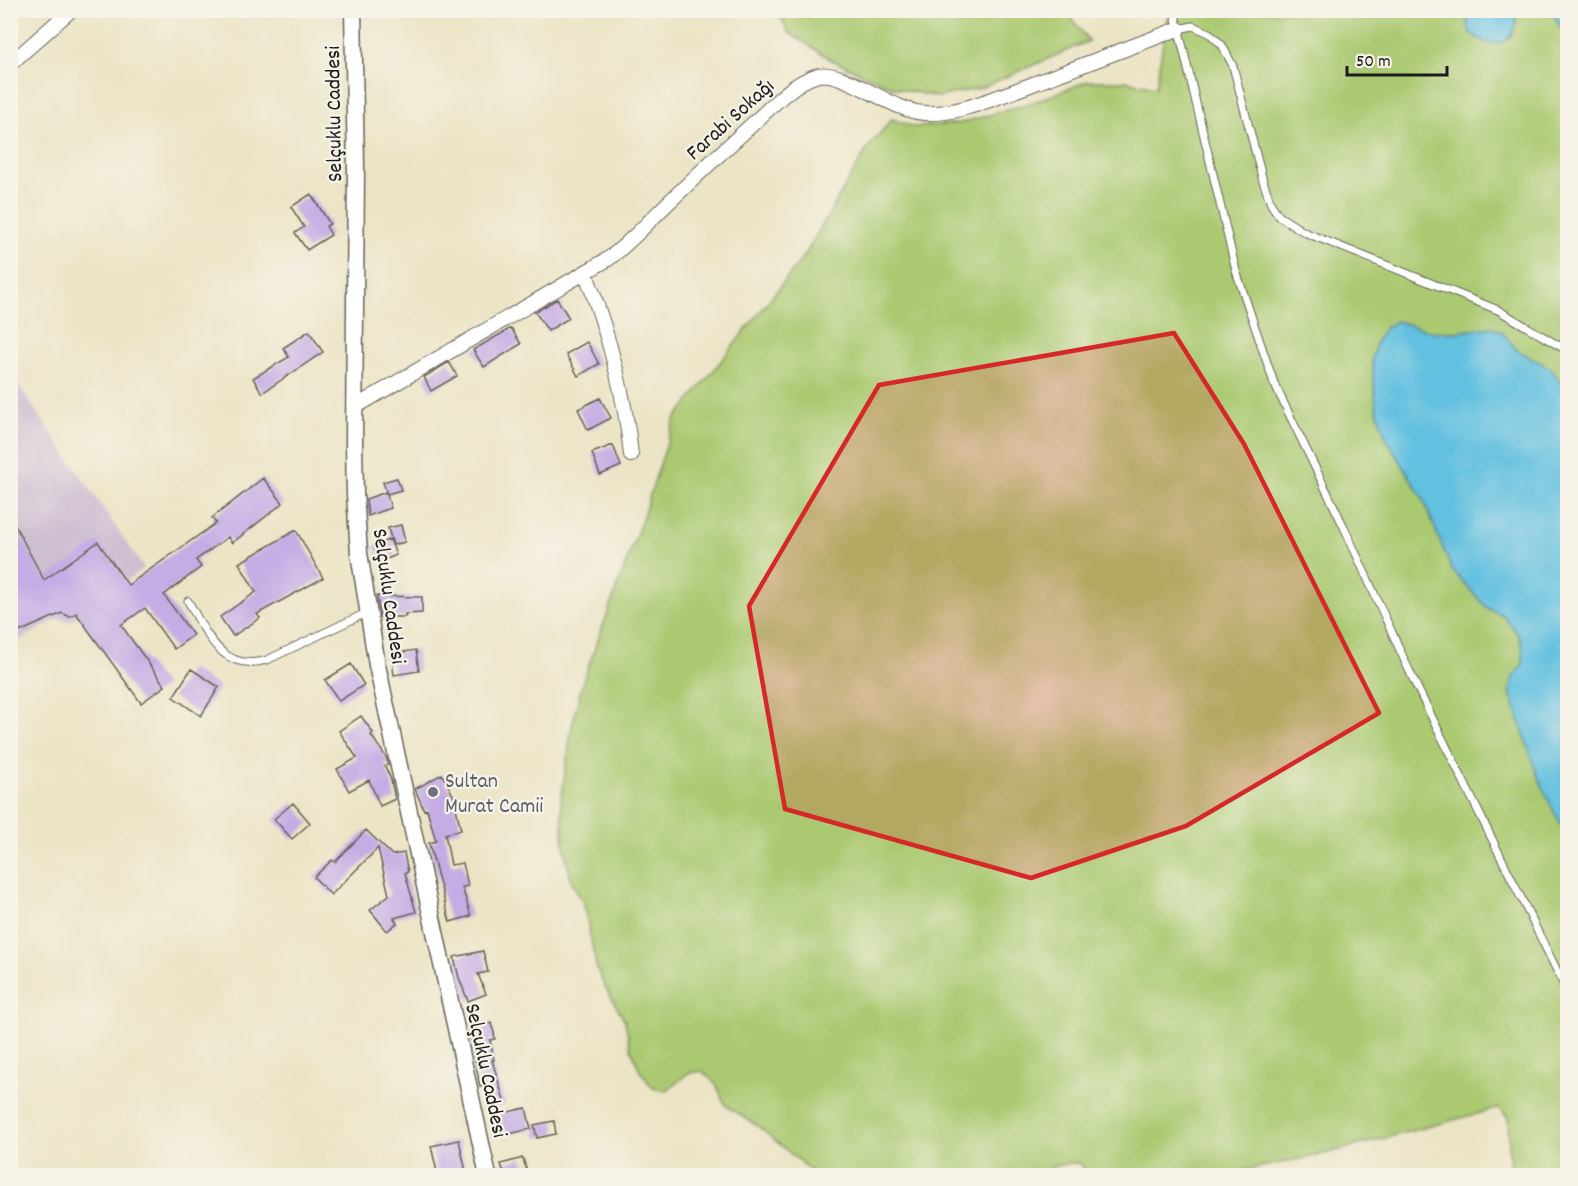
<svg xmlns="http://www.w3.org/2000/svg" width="1578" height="1186" viewBox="0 0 1578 1186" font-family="Dekko,sans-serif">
<rect width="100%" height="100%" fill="#f7f3e8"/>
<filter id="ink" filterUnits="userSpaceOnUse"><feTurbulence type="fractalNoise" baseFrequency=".0167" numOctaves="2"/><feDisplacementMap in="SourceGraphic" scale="12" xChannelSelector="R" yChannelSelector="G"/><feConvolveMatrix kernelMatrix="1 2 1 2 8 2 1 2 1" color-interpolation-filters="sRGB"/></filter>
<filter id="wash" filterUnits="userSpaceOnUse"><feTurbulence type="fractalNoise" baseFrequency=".008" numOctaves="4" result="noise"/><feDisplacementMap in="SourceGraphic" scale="24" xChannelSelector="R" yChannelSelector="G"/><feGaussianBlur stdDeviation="1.35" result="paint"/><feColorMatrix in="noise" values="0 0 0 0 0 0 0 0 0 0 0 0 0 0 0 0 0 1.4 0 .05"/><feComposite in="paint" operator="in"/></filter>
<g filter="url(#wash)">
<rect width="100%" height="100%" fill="#ebe4c5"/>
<!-- industrial -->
<path fill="#cdbed2" d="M10,373l134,195 -74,53 -13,-2 -46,26z"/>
<!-- green -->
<path fill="#aac971" stroke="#637246" stroke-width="1.5" d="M778,11h288l23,30 -108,47 -44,9 -45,-10 -60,-27 -43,-27z
M1168,11h399v1164h-57l-2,-57 -9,-10 -171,45 -105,22h-133l-11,-12c-14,0 -29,2 -39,12h-224l-57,-48 -34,-22 -9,-21 -14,-13 -14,2 -21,18 -14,-3 -13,-17 -10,-25 -5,-25 -20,-34 -8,-18 -13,-64 -13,-25 -7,-36 -3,-44 11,-74 11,-45 58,-159 34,-103 130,-164 62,-106 25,-30 22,8 47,-4 70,-20 57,-22h37l31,6z"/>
<!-- water -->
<path fill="#62c0e0" stroke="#3f6e7e" stroke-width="1.5" d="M1462,11h54c2,18 -7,38 -29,31 -6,-1 -12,-6 -17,-9l-3,-15z
M1551,11h16v26z
M1396,321l38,11h22l36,-5 10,5 15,18 35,19 15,26v440l-13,-23 -16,-35 -28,-85 3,-15 10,-13v-14l-4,-14 -16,-21 -16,-7 -35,-38 -29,-71 -38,-63 -9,-29 -4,-49 5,-18 8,-12z"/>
<g id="blocks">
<!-- building -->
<path fill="#c5ace4" d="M311,194l19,30 -4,2 5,9 -24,15 -12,-17 9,-6 -13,-20z
M557,299l12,19 -21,13 -13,-19z
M511,328l10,16 -37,23 -11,-17z
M309,331l14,21 -61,41 -9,-15 36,-21 -6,-9z
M587,342l12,22 -21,12 -12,-22z
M449,362l8,14 -26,15 -7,-14z
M600,398l11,20 -23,12 -10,-21z
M613,445l8,21 -21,9 -8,-22z
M263,478l20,25 -51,40 -4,-6 -32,23 5,7 -37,28 29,40 -19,14 -29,-41 -24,17 44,61 -24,17 -65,-90 -6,4 -8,-4 -52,23v-120l34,64 54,-38 30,43 88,-62 -4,-5z
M397,478l4,12 -14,4 -4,-12z
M386,492l5,16 -23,8 -2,-17z
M401,525l4,17 -12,3 -5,-17z
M296,530l27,48 -66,36 3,4 -27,18 -13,-19 36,-25 -17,-29z
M390,539l6,16 -16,7 -6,-16z
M377,596l45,1v16l-17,1v3h-25z
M416,650l3,21 -25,4 -3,-21z
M351,664l13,21 -25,16 -14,-21z
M191,669l28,18 -18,29 -28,-19z
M361,716l12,17 -2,2 15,22 2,7 -3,2 6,14 4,19 -15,7 -11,-26 -20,11 -12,-22 20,-11 -18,-27z
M442,774l11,21 8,35 -16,4 6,31 12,-2 5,23 -6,1 9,29 -21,6 -21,-79 7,-2 -9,-32 -3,1 -9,-21z
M293,803l17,20 -18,16 -18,-20z
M366,830l26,25 12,-2 4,19 -3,1 11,39 -22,6 3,5 -10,8 -17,-21 19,-15 -11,-47 -47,47 -17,-18 18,-17 3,2z
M483,951l5,21 -10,2 8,20 -18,7 -9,-23 -5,-21z
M492,1023l3,16 -5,1 4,20h-2l13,44 -16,4 -5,-22 -4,1 -11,-60z
M526,1108l5,21 -27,6 -5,-21z
M554,1121l2,13 -19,4 -3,-13z
M459,1140l8,36h-29l-7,-30z
M523,1158l5,18h-23l-4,-12z"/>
</g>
</g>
<g filter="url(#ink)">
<use href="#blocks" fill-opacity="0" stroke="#646257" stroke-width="1.5"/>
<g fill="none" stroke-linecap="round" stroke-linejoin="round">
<defs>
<path id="service" d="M1174,10l62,261 38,112 70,144 70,154 154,312
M1178,29l15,-3 16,7 13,12 11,21 30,115 8,23 8,12 25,16 194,78 70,41
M188,601c19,33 34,72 79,59l101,-48"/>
<path id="minor" d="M10,64l61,-54
M586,274c22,59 39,118 45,181
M355,407l253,-148c22,-16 40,-37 60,-56 29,-28 59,-56 89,-83 17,-16 35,-36 58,-44 26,-10 77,36 109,37 34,2 70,-15 101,-26 51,-19 102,-39 153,-58"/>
<path id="tertiary" d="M353,10l3,157 -2,277 1,50 4,59 18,112 111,511"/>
</defs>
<!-- service casing -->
<use href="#service" stroke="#646257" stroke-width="9"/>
<!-- minor casing -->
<use href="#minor" stroke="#646257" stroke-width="16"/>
<!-- tertiary casing -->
<use href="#tertiary" stroke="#646257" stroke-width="19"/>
<!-- service -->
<use href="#service" stroke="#fff" stroke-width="7"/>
<!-- minor -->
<use href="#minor" stroke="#fff" stroke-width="14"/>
<!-- tertiary -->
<use href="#tertiary" stroke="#fff" stroke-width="16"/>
</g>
</g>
<!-- marked area -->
<path fill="#d62828" fill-opacity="0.2" stroke="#d62828" stroke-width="4.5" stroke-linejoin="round" d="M1174,333l70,111 135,269 -193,113 -155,52 -246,-69 -36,-203 130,-221z"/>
<!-- markers -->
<circle fill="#6b7280" stroke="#f7f3e8" stroke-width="2" cx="433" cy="792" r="6"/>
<g text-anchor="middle" stroke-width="4.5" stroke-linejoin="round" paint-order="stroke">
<!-- street labels -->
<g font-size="22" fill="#1c1c1c" stroke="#f7f3e8">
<text transform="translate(332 114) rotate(-91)" y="8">Selçuklu Caddesi</text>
<text transform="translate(729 118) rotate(-42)" y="8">Farabi Sokağı</text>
<text transform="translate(391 596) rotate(82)" y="8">Selçuklu Caddesi</text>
<text transform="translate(488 1070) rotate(78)" y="8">Selçuklu Caddesi</text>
</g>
<!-- worship labels -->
<g font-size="22" fill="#5b616d" stroke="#f7f3e8" text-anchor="start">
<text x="445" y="787">Sultan<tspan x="445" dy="25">Murat Camii</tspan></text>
</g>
</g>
<!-- margin -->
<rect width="1578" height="1186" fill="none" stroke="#f7f3e8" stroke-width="36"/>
<!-- scale -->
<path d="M1347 66v9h100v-9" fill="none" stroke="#1c1c1c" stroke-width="3"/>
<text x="1356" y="66" font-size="18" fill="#1c1c1c" stroke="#f7f3e8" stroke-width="4.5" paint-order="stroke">50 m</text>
</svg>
